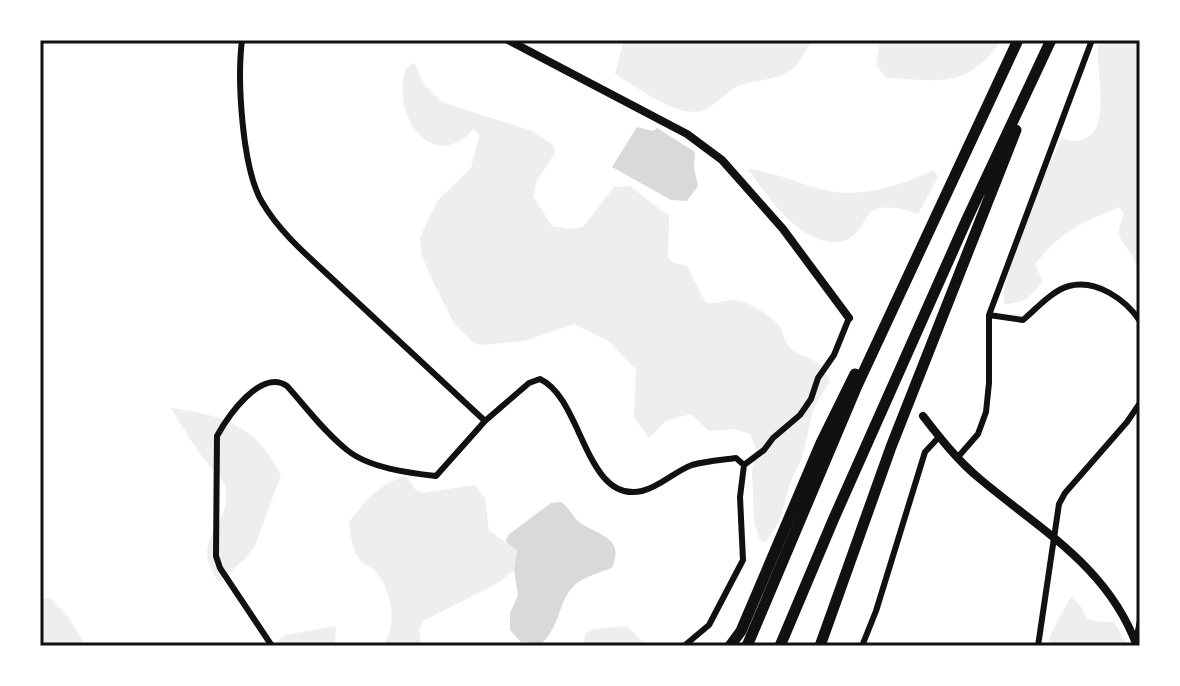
<svg xmlns="http://www.w3.org/2000/svg" width="1180" height="686" viewBox="0 0 1180 686" font-family="Barlow,sans-serif">
<rect width="100%" height="100%" fill="#fff"/>
<!-- green -->
<path fill="#eee" d="M624,40h191c-12,8 -13,25 -27,32 -14,8 -33,8 -48,13 -13,5 -22,19 -36,25 -26,10 -66,-23 -89,-36z
M880,40h122c-37,50 -60,40 -116,38l-10,-13z
M1100,40h40v235c-3,-6 -4,-13 -8,-19 -12,-20 -18,-18 -8,-42l-5,-7c-37,16 -59,24 -84,58l8,16c-12,16 -20,23 -39,23 -3,-42 40,-126 58,-167 6,4 11,5 18,3 37,-6 11,-79 20,-100z
M414,62l10,22 18,18 90,29 21,14 2,8 -18,27 -4,16 19,30 16,3 15,-2 31,-40 16,-1 39,30 -1,40 4,6 15,4 19,37c12,2 25,-6 37,-1 11,3 30,16 37,25 3,5 4,13 8,18 14,17 27,5 42,36l-17,29 -11,48 -11,22 -12,42 -14,21 -6,-5 -5,-17 -2,-48 4,-24 -6,-15 -15,-5 -26,2 -18,-17 -25,7 -17,17 -15,-21 2,-47 -26,-28 -36,-18 -50,17 -43,4 -7,-2 -19,-18 -27,-54 -6,-16 -2,-18 18,-37 33,-32 8,-33 -5,-6c-44,48 -84,-18 -68,-60z
M747,169c27,2 52,15 78,21 35,9 77,-5 109,-20l4,7 -20,37c-12,-4 -29,-9 -42,-5 -10,4 -13,17 -20,24 -16,18 -45,6 -61,-8 -18,-14 -33,-38 -48,-56z
M171,408c53,8 84,16 110,67l-26,71 -10,13 -26,23c-32,-43 12,-54 7,-92 -1,-9 -8,-14 -13,-20 -17,-19 -29,-41 -42,-62z
M406,476l9,13 7,4 53,-8 10,13 4,33 28,19 -3,20 -16,13 -75,38 -4,9 2,16h-38c15,-21 9,-58 -9,-76 -4,-4 -12,-6 -15,-11 -7,-10 -9,-25 -10,-37 15,-20 32,-40 57,-46z
M1071,597c24,16 -1,25 43,25l14,24h-80l3,-13z
M50,598l17,17 19,31h-46v-46z
M336,626l-1,20h-56l-1,-6 7,-5z
M627,626l19,20h-64l4,-13 8,-4z"/>
<!-- water -->
<path fill="#d9d9d9" d="M637,127l16,4 4,-3 38,24 -1,16 4,18 -11,15 -16,-1 -59,-33z
M561,502c8,5 11,14 18,20 17,13 47,14 33,46 -11,4 -25,8 -35,15 -19,15 -16,43 -35,60l-21,-1 -11,-12v-17l8,-18 -4,-25 3,-20 -11,-8 2,-7 43,-32z"/>
<g fill="none" stroke-linecap="round" stroke-linejoin="round">
<!-- minor -->
<path stroke="#111" stroke-width="6" d="M242,40c-5,40 0,128 20,162 19,33 52,59 79,85 48,45 96,89 144,134
M989,315l34,5c13,-11 30,-30 46,-34 28,-7 57,14 71,35
M958,457l20,-23 8,-22 3,-29v-68l103,-275
M1136,642l4,-22
M272,646l-52,-78 -4,-12 1,-120c11,-20 44,-68 70,-50 19,21 37,46 60,64 22,18 62,23 89,26l49,-55 44,-38 11,-4c43,20 45,125 102,112 18,-4 33,-20 50,-26 14,-4 30,-5 44,-7l8,7
M684,646l25,-21 34,-65 -3,-63 4,-32 20,-15 9,-12 27,-23 11,-16 7,-21 16,-23 15,-37
M862,646l14,-35 49,-159 14,-15
M1038,646l21,-142 6,-11 62,-71 13,-19"/>
<!-- tertiary -->
<path stroke="#111" stroke-width="8" d="M508,40l179,94 35,26 61,69 66,89
M923,416c17,22 35,45 57,63 62,52 128,88 157,167"/>
<!-- motorway -->
<path stroke="#111" stroke-width="11" d="M730,646l11,-15 80,-188 34,-69
M747,646l109,-258 162,-348
M780,646l54,-128 133,-299 84,-179
M820,646l71,-199 125,-317"/>
</g>
<!-- border -->
<rect width="1180" height="686" fill="none" stroke="#ffffff" stroke-width="84"/>
<rect x="42" y="42" width="1096" height="602" fill="none" stroke="#111" stroke-width="3"/>
</svg>
